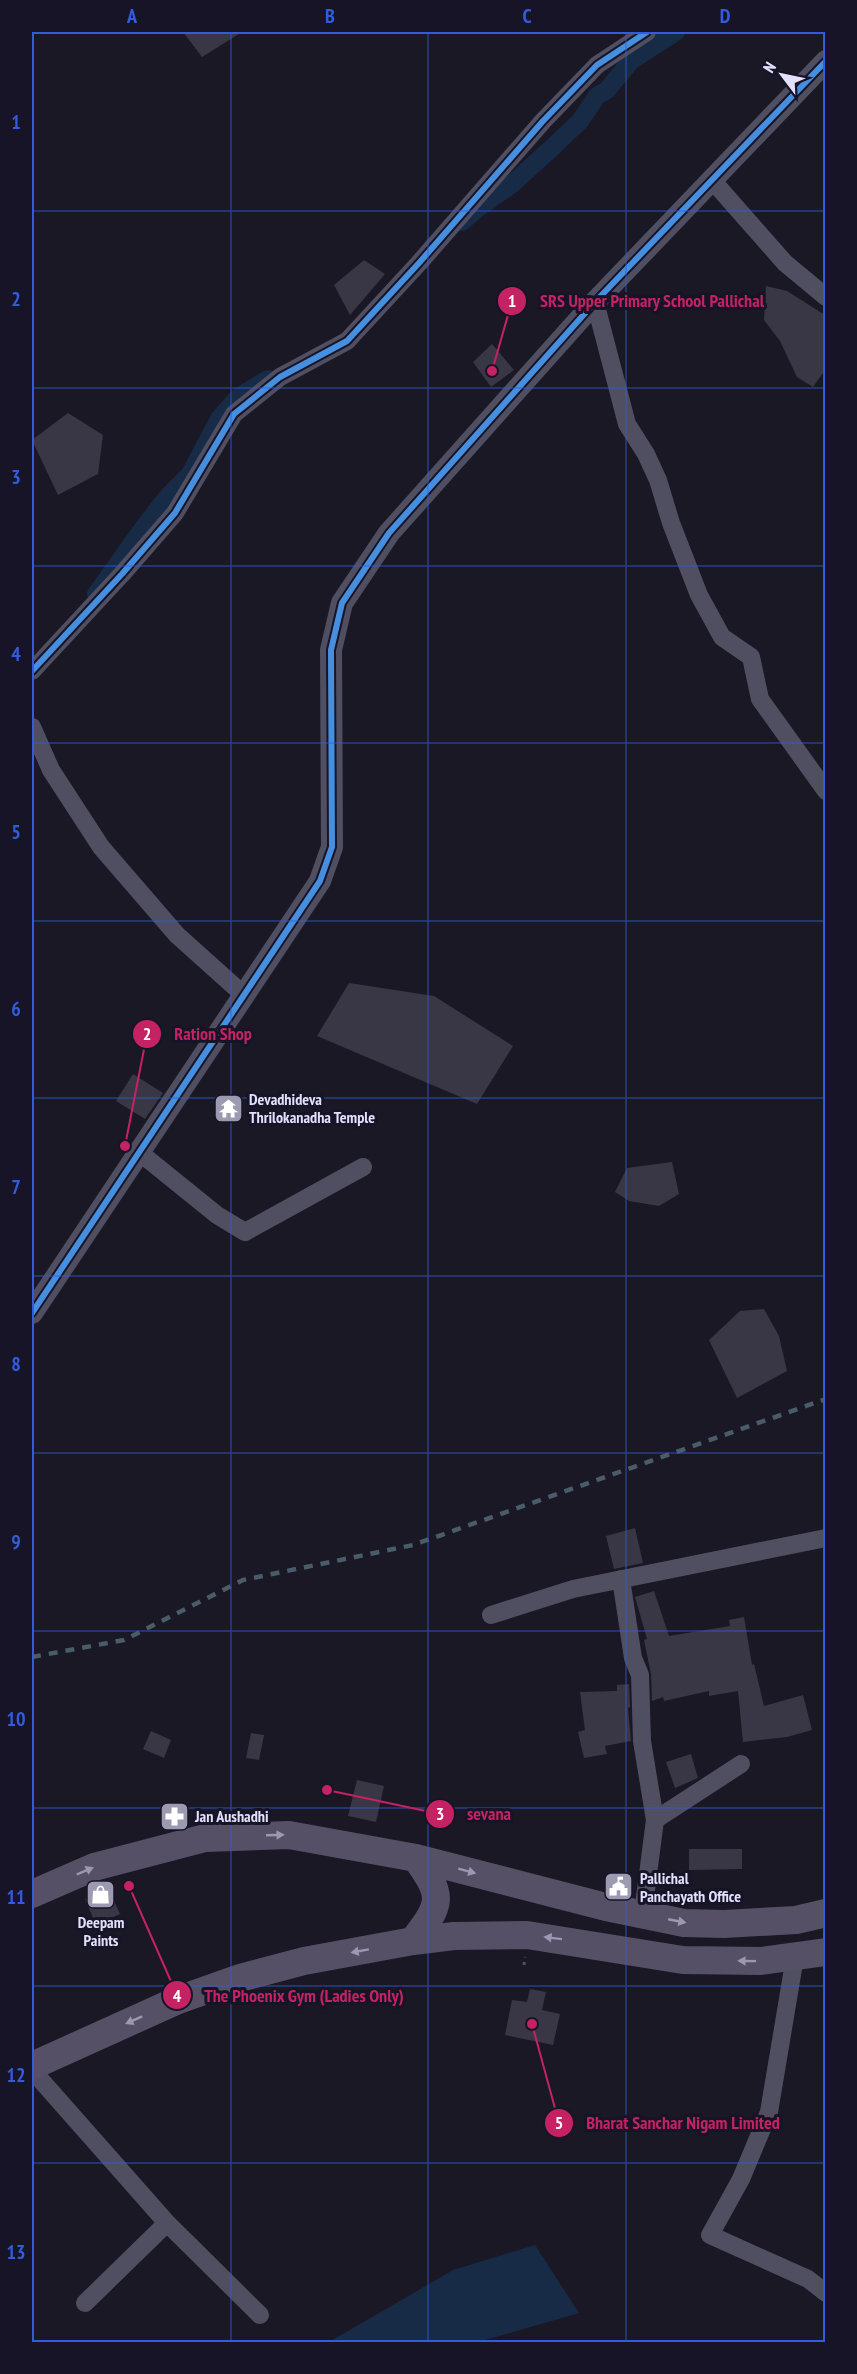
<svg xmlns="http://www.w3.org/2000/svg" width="857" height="2374" viewBox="0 0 857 2374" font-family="'PT Sans Narrow',sans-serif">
<rect width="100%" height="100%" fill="#1a1824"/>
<!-- water -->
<path fill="#172b47" d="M535,2245l44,68 -101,29h-149l124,-72z"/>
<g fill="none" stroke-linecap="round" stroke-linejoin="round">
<!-- canal -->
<path stroke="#172b47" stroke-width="18" d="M462,222l15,-13 34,-24 44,-40 25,-24 17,-25 10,-6 24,-29 45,-29
M96,594l48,-67 24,-31 22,-22 29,-55 19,-22 30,-18"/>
</g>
<!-- building -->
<path fill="#393745" d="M183,32h59l-40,25z
M364,260l21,14 -35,41 -16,-30z
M766,286l21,5 38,24v55l-12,17 -16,-10 -17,-36 -16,-21z
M492,344l22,26 -23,17 -18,-25z
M68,413l35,22 -5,39 -40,21 -26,-55z
M349,983l85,13 79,50 -36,58 -160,-68z
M133,1074l30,19 -18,26 -29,-18z
M672,1162l7,32 -20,12 -30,-5 -14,-9 12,-24z
M764,1309l15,27 8,35 -50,27 -28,-58 31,-29z
M635,1528l8,35 -29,6 -8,-33z
M654,1591l15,45 61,-10 -1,-6 15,-3 8,48 2,-1 10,42 39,-11 9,35 -25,7 -44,5 -5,-51 -29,5v-5l-45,10 -1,-4 -11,4 -1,-27 -7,-34 3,-1 -12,-42z
M629,1684l1,23 -2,1 3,33 -26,5 2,8 -23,4 -6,-26 7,-2 -5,-38 37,-1v-6z
M151,1731l20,9 -7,18 -21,-9z
M251,1733l13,2 -5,25 -13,-2z
M691,1754l7,24 -23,10 -9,-26z
M357,1780l27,6 -8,36 -28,-6z
M689,1849h53v20l-53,1z
M109,1889l11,25 -24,11 -11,-26z
M530,1989l16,3 -4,18 18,4 -7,31 -48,-10 7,-35 15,2z"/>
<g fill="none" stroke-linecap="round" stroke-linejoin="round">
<!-- path -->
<path stroke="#4a545f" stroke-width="3" stroke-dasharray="3 4.5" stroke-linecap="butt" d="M524,1965l1,-8"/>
<!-- minor -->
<path stroke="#504f62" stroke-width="18" d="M712,180l73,83 41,34
M595,302l32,122 19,30 12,26 13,43 28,72 23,42 29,20 9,42 66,92
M32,671l90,-97 53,-61 59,-99 46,-37 67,-36 72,-78 124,-142 54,-56 50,-33
M32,727l19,43 50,77 76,88 68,61
M139,1152l78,63 28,17 118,-65
M621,1579l12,79 7,17 2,66 13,79 -12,93
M491,1615l82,-26 253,-51
M655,1820l86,-56
M795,1957l-26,155 -28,67 -31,56 98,44 18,14
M32,2070l135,153 -82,80
M167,2223l93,92"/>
<!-- tertiary -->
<path stroke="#504f62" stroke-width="22" d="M32,1313l288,-432 12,-34 -1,-197 11,-47 47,-70 206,-231 231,-241"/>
<!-- primary -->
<path stroke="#565067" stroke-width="28" d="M32,1894l62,-27 111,-29 84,-3 127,23 190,49 78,16 40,1 72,-4 30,-7
M413,1941c29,-38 31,-44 3,-83
M32,2066l146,-66 62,-22 64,-17 109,-20 41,-5 73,-1 156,25 78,1 65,-9"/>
<!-- rail -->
<path stroke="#4a5c69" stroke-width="4.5" stroke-dasharray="9 8" stroke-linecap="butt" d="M32,1657l92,-17 119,-60 170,-35 413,-146"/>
<defs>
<path id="cycleway" d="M32,671l90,-97 53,-61 59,-99 46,-37 67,-36 72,-78 124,-142 54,-56 50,-33
M32,1313l288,-432 12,-34 -1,-197 11,-47 47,-70 206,-231 231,-241"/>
</defs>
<!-- cycleway casing -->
<use href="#cycleway" stroke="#171428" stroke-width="10"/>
<!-- cycleway -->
<use href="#cycleway" stroke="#468fdf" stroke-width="6"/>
</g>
<!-- one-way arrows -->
<defs><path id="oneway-solid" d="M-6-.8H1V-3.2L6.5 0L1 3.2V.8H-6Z" transform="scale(1.5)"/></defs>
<g fill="#9c98b1">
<use href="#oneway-solid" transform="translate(275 1835) rotate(-2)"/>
<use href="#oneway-solid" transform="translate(85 1871) rotate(-23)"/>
<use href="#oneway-solid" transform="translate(467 1871) rotate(15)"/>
<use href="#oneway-solid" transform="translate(677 1921) rotate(11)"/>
<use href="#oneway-solid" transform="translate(553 1938) rotate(-173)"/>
<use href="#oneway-solid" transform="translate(360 1951) rotate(170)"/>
<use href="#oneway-solid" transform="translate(747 1961) rotate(-179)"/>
<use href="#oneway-solid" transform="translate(134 2020) rotate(156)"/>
</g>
<!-- grid -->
<path fill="none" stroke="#315ddc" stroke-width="1.5" stroke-opacity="0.55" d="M231,32v2310M428,32v2310M626,32v2310M32,211h794M32,388h794M32,566h794M32,743h794M32,921h794M32,1098h794M32,1276h794M32,1453h794M32,1631h794M32,1808h794M32,1986h794M32,2163h794"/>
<!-- icons -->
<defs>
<symbol id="temple-square" viewBox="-11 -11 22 22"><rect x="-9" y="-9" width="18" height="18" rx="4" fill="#9c9ab0" stroke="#171428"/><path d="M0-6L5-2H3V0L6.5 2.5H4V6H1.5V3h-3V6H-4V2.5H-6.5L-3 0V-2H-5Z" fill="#fff"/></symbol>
<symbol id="pharmacy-square" viewBox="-11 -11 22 22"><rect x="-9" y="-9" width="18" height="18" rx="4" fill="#9c9ab0" stroke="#171428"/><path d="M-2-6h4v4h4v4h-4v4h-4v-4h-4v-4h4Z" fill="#fff"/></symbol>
<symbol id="civic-square" viewBox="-11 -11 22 22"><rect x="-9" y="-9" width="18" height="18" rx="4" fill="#9c9ab0" stroke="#171428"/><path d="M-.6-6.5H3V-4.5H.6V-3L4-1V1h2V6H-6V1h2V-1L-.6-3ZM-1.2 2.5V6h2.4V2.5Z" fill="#fff"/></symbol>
<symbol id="shop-square" viewBox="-11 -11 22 22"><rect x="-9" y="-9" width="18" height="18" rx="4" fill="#9c9ab0" stroke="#171428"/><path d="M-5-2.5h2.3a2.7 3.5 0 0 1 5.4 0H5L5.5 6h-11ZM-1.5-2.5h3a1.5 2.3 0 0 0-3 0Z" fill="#fff"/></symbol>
</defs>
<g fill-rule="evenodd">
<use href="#temple-square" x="212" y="1092" width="33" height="33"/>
<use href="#pharmacy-square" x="158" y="1800" width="33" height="33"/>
<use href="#civic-square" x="602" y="1870" width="33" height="33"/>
<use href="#shop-square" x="84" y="1878" width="33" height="33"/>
</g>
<g text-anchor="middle" stroke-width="6" stroke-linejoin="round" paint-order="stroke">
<!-- poi labels -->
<g font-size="16" font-weight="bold" fill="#e2e0fb" stroke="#171428" text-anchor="start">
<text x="249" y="1105">Devadhideva<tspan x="249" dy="18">Thrilokanadha Temple</tspan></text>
<text x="195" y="1822">Jan Aushadhi</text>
<text x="640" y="1884">Pallichal<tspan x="640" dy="18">Panchayath Office</tspan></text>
<text x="101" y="1928" text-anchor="middle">Deepam<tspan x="101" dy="18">Paints</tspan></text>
</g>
</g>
<!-- callouts -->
<path fill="none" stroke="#c42263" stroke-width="2" d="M492 371L512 301M125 1146L147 1034M327 1790L440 1814M129 1886L177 1995M532 2024L559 2123"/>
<g fill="#c42263" stroke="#171428" stroke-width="2">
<circle cx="492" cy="371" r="6"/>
<circle cx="125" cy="1146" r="6"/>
<circle cx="327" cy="1790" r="6"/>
<circle cx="129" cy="1886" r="6"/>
<circle cx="532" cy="2024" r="6"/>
<circle cx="512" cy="301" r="15"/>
<circle cx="147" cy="1034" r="15"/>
<circle cx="440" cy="1814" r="15"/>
<circle cx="177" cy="1995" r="15"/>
<circle cx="559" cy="2123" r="15"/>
</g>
<g font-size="18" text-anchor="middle" font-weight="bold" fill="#fff">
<text x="512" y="307">1</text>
<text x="147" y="1040">2</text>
<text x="440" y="1820">3</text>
<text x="177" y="2002">4</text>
<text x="559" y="2129">5</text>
</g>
<g font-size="18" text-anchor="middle" font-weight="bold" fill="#c42263" stroke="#171428" stroke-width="6" stroke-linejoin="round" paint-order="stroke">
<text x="652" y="307">SRS Upper Primary School Pallichal</text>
<text x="213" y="1040">Ration Shop</text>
<text x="489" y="1820">sevana</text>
<text x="304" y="2002">The Phoenix Gym (Ladies Only)</text>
<text x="683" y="2129">Bharat Sanchar Nigam Limited</text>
</g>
<!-- border -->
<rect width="857" height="2374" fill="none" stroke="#171428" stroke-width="66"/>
<!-- north arrow -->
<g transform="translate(782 75) rotate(302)" stroke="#171428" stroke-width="4.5" paint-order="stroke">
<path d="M0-4.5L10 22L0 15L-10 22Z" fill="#e2e0fb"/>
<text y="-9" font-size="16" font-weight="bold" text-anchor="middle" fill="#e2e0fb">N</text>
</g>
<rect x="33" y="33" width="791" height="2308" fill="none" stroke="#315ddc" stroke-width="2"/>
<g font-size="20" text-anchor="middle" font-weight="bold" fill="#315ddc">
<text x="132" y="23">A</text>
<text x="330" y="23">B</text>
<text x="527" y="23">C</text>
<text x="725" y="23">D</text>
<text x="16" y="129">1</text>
<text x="16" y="306">2</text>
<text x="16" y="484">3</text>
<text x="16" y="661">4</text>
<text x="16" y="839">5</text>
<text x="16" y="1016">6</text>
<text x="16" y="1194">7</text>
<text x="16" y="1371">8</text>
<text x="16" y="1549">9</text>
<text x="16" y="1726">10</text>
<text x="16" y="1904">11</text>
<text x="16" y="2082">12</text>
<text x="16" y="2259">13</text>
</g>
</svg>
